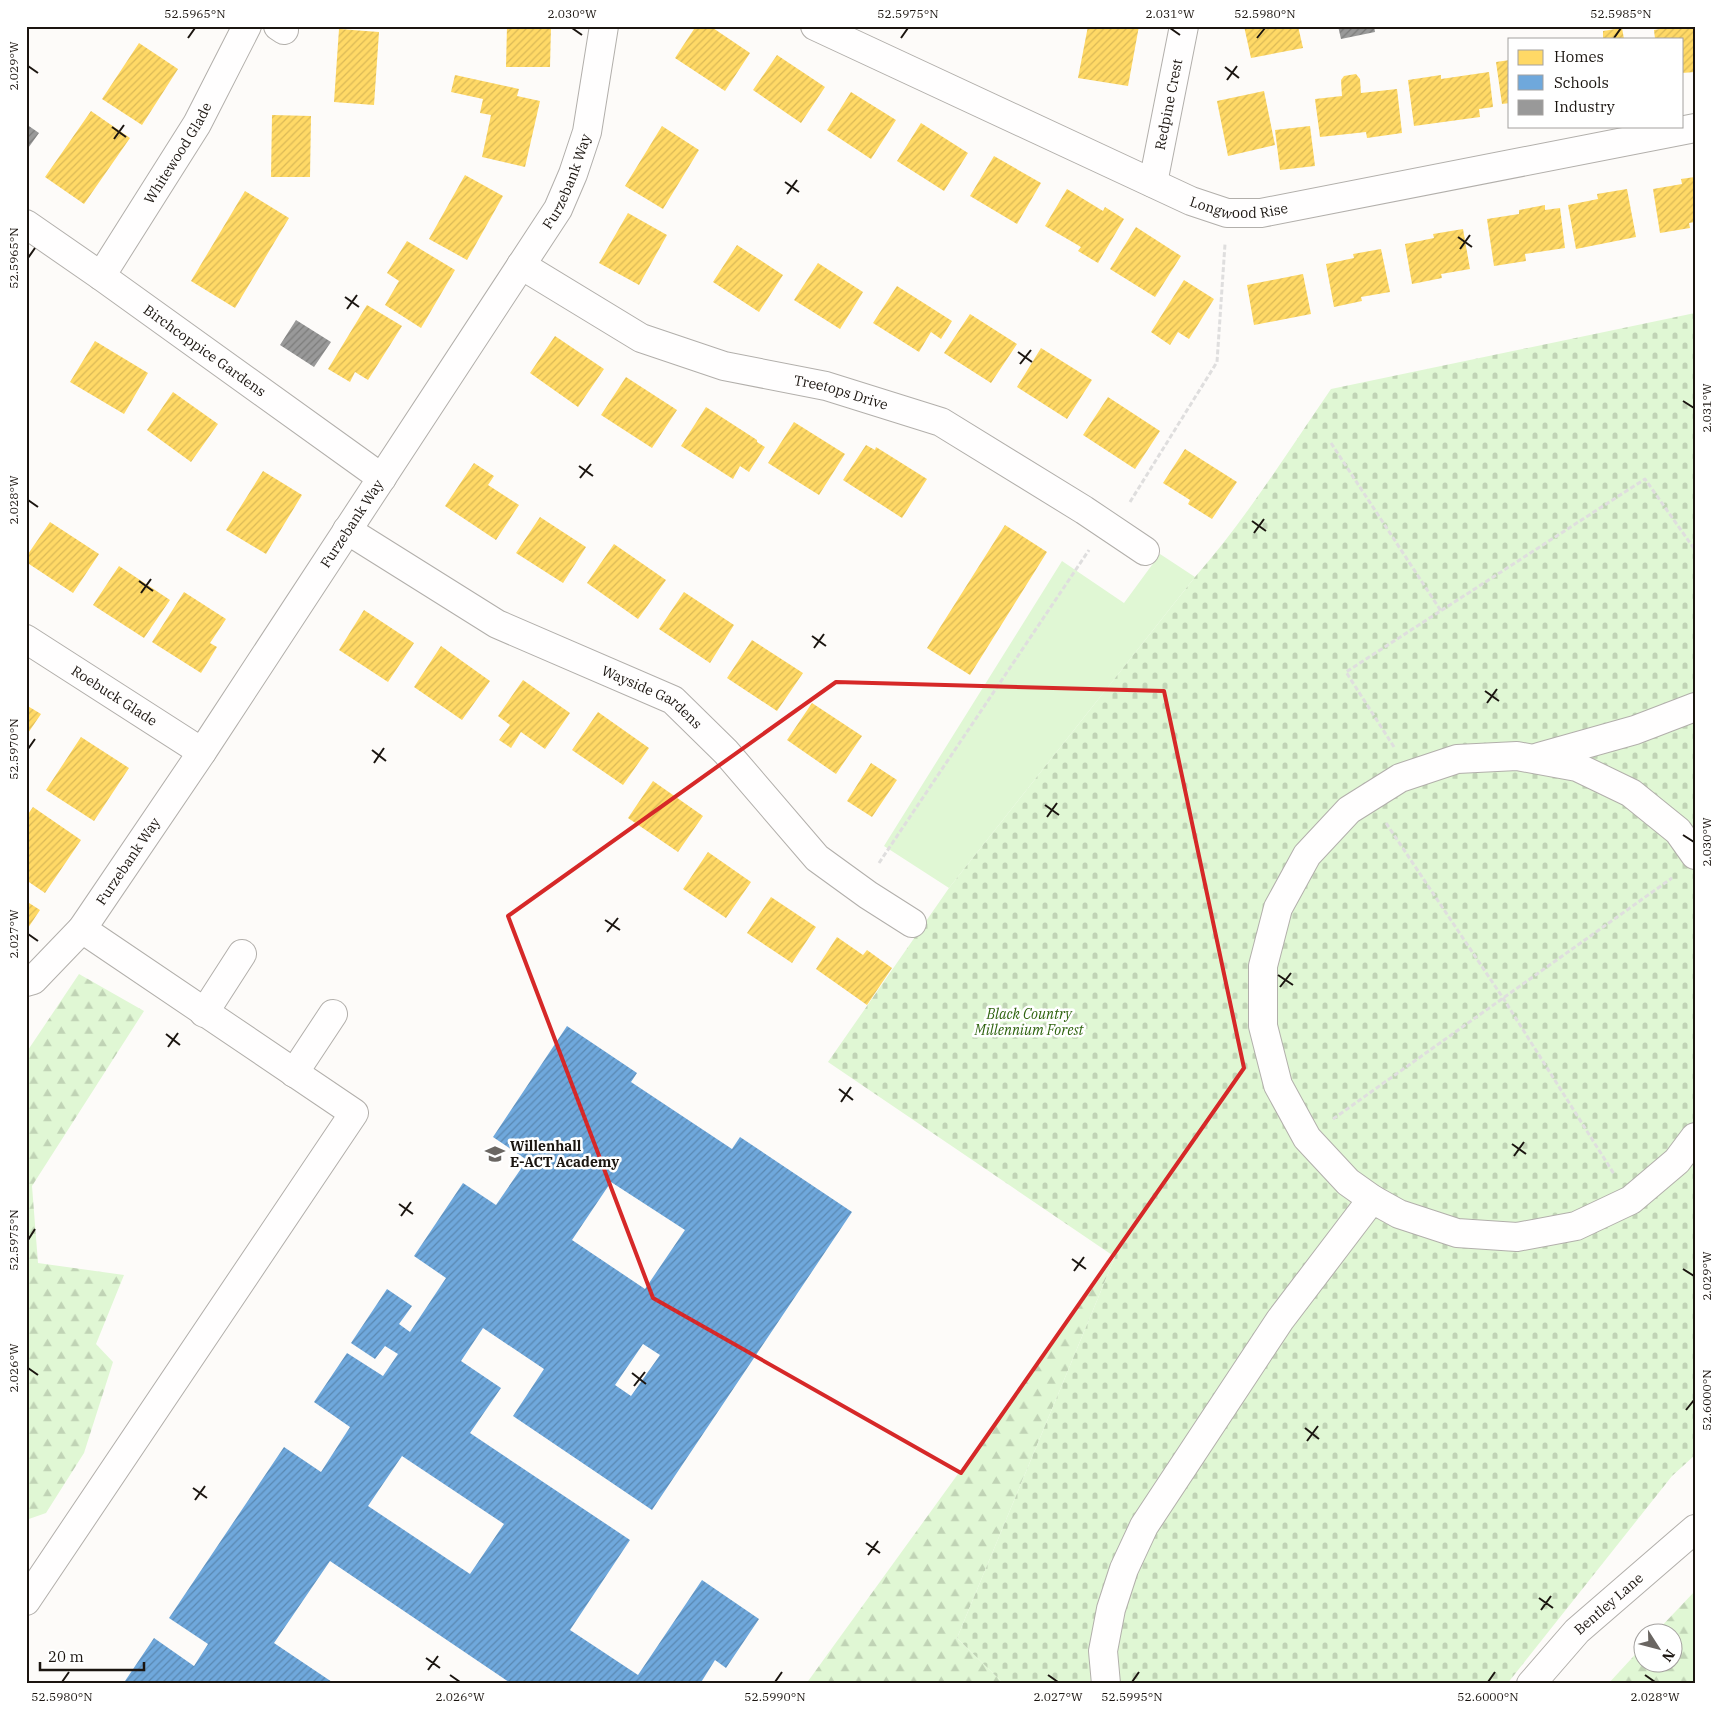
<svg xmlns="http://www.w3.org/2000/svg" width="1721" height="1710" viewBox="0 0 1721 1710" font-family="'IBM Plex Serif',serif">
<defs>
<pattern id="forest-firs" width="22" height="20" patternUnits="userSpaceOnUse" patternTransform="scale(1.25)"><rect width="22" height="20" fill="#e0f7d4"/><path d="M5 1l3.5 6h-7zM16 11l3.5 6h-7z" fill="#c0d3b5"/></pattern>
<pattern id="cemetery-stones" width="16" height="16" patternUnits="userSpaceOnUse" patternTransform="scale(1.25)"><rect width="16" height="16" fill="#e0f7d4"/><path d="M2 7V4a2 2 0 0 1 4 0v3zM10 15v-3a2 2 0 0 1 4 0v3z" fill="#c0d3b5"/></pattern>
<pattern id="homes-hatch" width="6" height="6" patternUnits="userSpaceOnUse" patternTransform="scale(1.25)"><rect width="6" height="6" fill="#ffd966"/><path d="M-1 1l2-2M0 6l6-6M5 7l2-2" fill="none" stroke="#dab957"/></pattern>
<pattern id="schools-hatch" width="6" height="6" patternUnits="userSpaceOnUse" patternTransform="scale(1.25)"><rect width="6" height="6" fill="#6fa8dc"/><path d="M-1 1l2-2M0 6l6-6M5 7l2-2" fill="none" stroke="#5a88b1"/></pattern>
<pattern id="industry-hatch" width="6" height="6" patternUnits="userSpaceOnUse" patternTransform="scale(1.25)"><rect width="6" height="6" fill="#999"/><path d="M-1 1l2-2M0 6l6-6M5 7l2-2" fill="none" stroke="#7c7c7b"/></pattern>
</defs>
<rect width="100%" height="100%" fill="#fdfbf9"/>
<!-- green -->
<path fill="#e0f7d4" d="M1160,554l35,23 -246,311 -65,-42 178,-285 62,42z"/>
<!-- forest -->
<path fill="url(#forest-firs)" d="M79,974l65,37 -112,175 6,77 86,12 -28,69 17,18 -29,91 -38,60 -20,7v-467z
M1115,1257l-158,381 47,46h-198z
M1695,1591v93h-87l35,-38 1,16h30v-30h-18z"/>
<!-- cemetery -->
<path fill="url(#cemetery-stones)" d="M1695,313v1142l-23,21 -165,208h-503l-47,-46 158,-381 -287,-195 121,-174 246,-311c51,-58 92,-124 136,-188z"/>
<!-- homes -->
<path fill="url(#homes-hatch)" d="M507,26h44l-1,41h-44z
M696,26h14l40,27 -25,38 -50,-33z
M1088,26h51l-11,60 -50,-8z
M1244,26h54l5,22 -52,10z
M1678,26h17v46l-13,1v-34h-27l-1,-9z
M1622,28l2,11h-21v-8z
M339,29l40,3 -5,73 -40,-3z
M139,43l39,26 -36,56 -40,-26z
M777,55l48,32 -24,36 -48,-33z
M1510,60v43l-8,1 -6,-42z
M1489,72l4,35 -14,2 1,8 -66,9 -6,-46 33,-5v4z
M1356,74l4,5 1,14 36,-4 5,44 -35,5 -1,-6 -46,5 -5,-38 27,-3 -1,-16 3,-4z
M455,75l64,14 -2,7 23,5 -15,66 -43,-10 9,-42 -11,-2 3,-14 -32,-7z
M1264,91l11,54 -47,11 -11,-55z
M851,92l45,28 -25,39 -44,-29z
M91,111l39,27 -46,66 -39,-27z
M272,115l39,1 -1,61h-39z
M921,123l47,30 -24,38 -47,-30z
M662,126l37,24 -36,59 -38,-23z
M1310,126l5,40 -35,4 -5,-40z
M994,156l47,27 -24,41 -47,-28z
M465,175l38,21 -36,64 -38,-21z
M1695,177v45l-6,1 1,5 -30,5 -7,-44 29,-5 -1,-5z
M1067,189l36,22 2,-4 19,12 -26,44 -20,-12 3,-4 -36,-21z
M1627,189l9,48 -60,12 -8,-44 30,-6 -1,-5z
M245,191l44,27 -54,90 -44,-27z
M1545,205v5l15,-2 5,40 -40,6 1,7 -32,5 -7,-47 32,-5v-4z
M628,213l39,22 -28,50 -40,-22z
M1136,227l45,29 -26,41 -45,-28z
M1463,229l7,40 -29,5 1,4 -30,6 -7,-40 29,-6 -1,-4z
M407,241l48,29 -34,58 -36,-23 14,-24 -12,-8z
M737,245l46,30 -24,37 -46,-30z
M1381,249l9,43 -29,5 1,4 -28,6 -8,-43 28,-6 -1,-4z
M818,263l45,29 -23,37 -46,-29z
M1303,274l8,40 -57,11 -7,-40z
M1184,280l30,19 -25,40 -11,-7 -8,13 -19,-13z
M897,286l55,35 -11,18 -10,-7 -12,20 -46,-29z
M367,305l35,21 -34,54 -13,-8 -5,10 -22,-13z
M970,314l47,30 -26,39 -47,-30z
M555,336l49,33 -26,38 -48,-34z
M95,341l53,32 -24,41 -54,-32z
M1041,348l51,32 -25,39 -50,-32z
M626,377l51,33 -25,38 -51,-33z
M173,392l45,32 -27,38 -44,-32z
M1108,397l52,34 -25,38 -52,-34z
M706,407l51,33v2l8,5 -16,25 -9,-6 -7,13 -52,-33z
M794,422l51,32 -26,41 -51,-32z
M866,445l9,5 1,-3 51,32 -25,39 -59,-38z
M1185,449l52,33 -25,37 -24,-15 2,-4 -27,-17z
M474,463l20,13 -6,9 31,20 -23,35 -51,-34z
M263,471l39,24 -36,59 -40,-24z
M540,517l46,30 -23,36 -47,-30z
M50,522l49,32 -26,39 -47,-31v-5z
M1005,525l42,27 -77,123 -43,-27z
M614,544l52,36 -28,39 -51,-36z
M119,566l51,34 -26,38 -51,-33z
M184,592l42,27 -16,24 7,4 -16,26 -49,-31z
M684,592l50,33 -24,38 -51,-34z
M364,610l50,33 -26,39 -49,-32z
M752,640l51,33 -26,38 -50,-33z
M441,646l49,35 -28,39 -48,-33z
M523,680l47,33 -25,36 -24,-17 -10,16 -12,-8 11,-15 -12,-9z
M812,703l50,33 -26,38 -49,-34z
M26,705l15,9 -15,22z
M598,712l51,36 -26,37 -51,-35z
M81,737l48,31 -35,53 -48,-31z
M871,763l26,17 -25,37 -25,-16z
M653,781l50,35 -25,36 -50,-34z
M33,807l48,33 -36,53 -19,-13v-63z
M708,852l43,30 -25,36 -43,-29z
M771,897l45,30 -24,36 -45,-30z
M26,901l14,9 -14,21z
M837,937l26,18 4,-5 25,18 -25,37 -51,-36z"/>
<!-- schools -->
<path fill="url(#schools-hatch)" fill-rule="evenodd" d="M567,1026l70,47 -6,9 101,67 8,-12 112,75 -200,298 -139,-94 31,-47 -61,-41 -22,33 40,27 -31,45 160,107 -60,90 68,45 64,-95 57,39 -33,49 -11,-8 -15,24h-188l-182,-123 -56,82 61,41h-212l31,-46 40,28 14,-22 -39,-26 115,-171 37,25 29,-45 -36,-25 33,-49 36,23 15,-22 -13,-8 -10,13 -24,-16 36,-54 25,17 -13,18 11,8 36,-54 -32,-22 49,-73 33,22 31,-45 -34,-23zM611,1182l74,48 -40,59 -73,-49zM643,1344l17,11 -29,41 -16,-11zM402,1456l102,68 -34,50 -102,-68z"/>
<!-- industry -->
<path fill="url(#industry-hatch)" d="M1338,26h36l1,6 -34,7z
M26,124l13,9 -13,18z
M296,320l35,22 -17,25 -34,-22z"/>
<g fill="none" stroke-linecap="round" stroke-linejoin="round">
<defs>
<g id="minor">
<path d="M278,26l6,4"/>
<path id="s1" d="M815,26l376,175 36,12h34l434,-85"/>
<path id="s2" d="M1153,183l31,-157"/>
<path id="s3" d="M26,224l75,52 281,202"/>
<path id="s4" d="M521,265l120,73 83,28 102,20 115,36 143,88 61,41"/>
<path id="s5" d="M101,276l96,-152 50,-98"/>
<path id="s6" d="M347,530l150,94 176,76 53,52 91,106 51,37 44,28"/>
<path id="s7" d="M26,639l176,113"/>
<path d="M1539,757l96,-27 60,-23"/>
<path d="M1695,855l-17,-24 -47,-38 -54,-26 -60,-11 -60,3 -57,19 -51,32 -42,45 -29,53 -15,58v60l15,59 29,53 41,44 24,17 27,15 58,19 60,4 59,-11 55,-26 46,-39 18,-24"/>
<path id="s8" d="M26,982l7,-2 49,-51 120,-177 356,-543 15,-35 14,-42 17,-106"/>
<path d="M204,1013l38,-59"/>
<path d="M294,1073l39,-59"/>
<path d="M26,1601l328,-488 -272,-184"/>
<path d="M1106,1684l-3,-33 8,-42 13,-40 20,-43 136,-206 92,-121"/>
<path id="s9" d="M1531,1684l46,-53 118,-102"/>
</g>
</defs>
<!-- minor casing -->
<use href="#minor" stroke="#b2afab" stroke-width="30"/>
<!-- path -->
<path stroke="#dfdede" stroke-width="3" stroke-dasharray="5 2.5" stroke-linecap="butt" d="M1331,443l110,168
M1130,502l87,-140 8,-118
M1394,747l-48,-75 299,-193 50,71
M1386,823l117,175 111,176
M879,863l210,-313
M1333,1119l339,-241"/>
<!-- minor -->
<use href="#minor" stroke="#fffefe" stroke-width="28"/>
</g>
<!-- marked area -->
<path fill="none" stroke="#d62828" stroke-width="4" stroke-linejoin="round" d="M836,682l328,9 80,377 -283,405 -308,-175 -145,-382z"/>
<!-- ticks -->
<path fill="none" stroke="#1b1510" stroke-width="2" d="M572,28l10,7M1170,28l10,7M188,38l7,-10M901,38l7,-10M1257,38l8,-10M1614,38l7,-10M28,66l10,7M1225,67l14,11M1227,80l10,-14M112,127l14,10M114,139l10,-14M785,182l14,10M787,194l10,-14M1458,237l14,10M1460,249l10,-14M28,258l7,-10M345,297l14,10M347,309l10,-14M1018,352l14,10M1020,364l11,-14M1683,401l11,7M579,466l14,10M580,478l11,-14M28,500l10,7M1252,521l14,10M1254,533l10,-14M139,581l14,10M141,593l10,-14M812,636l14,10M814,648l10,-14M1485,691l14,10M1487,703l10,-14M28,749l7,-10M372,750l14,11M374,763l10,-15M1045,805l14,10M1047,817l10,-14M1683,835l11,7M605,920l15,10M607,932l11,-14M28,934l10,7M1278,975l15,10M1280,987l11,-14M166,1034l14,11M168,1047l10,-14M839,1089l14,11M841,1102l10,-15M1512,1144l14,10M1514,1156l10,-14M399,1204l14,10M401,1216l10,-14M28,1240l7,-11M1072,1259l14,10M1683,1269l11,7M1074,1271l10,-14M28,1368l10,7M632,1373l14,11M634,1386l11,-14M1686,1410l8,-10M1305,1428l14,11M1307,1441l11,-15M193,1488l14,10M195,1500l10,-14M866,1543l14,10M868,1555l10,-14M1539,1598l14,10M1541,1610l10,-14M426,1658l14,10M428,1670l10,-14M450,1675l10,7M1048,1675l10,7M1645,1675l10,7M62,1682l7,-10M775,1682l7,-10M1132,1682l7,-10M1488,1682l7,-10"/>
<!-- icons -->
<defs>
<symbol id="school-bare" viewBox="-9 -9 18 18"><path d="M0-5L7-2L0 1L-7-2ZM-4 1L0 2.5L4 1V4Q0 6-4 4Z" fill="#6a6662" stroke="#fff" stroke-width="2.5" paint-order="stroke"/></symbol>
</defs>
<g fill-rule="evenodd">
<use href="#school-bare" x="481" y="1140" width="28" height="28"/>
</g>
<g text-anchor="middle" stroke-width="5" stroke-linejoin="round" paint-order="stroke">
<!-- street labels -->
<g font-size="14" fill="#1b1510" stroke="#fff">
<text dy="5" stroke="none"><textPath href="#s2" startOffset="80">Redpine Crest</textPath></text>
<text dy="5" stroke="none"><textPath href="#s5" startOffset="145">Whitewood Glade</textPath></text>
<text dy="5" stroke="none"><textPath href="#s8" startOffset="970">Furzebank Way</textPath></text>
<text dy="5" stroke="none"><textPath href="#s1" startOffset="464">Longwood Rise</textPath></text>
<text dy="5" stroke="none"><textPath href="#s3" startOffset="219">Birchcoppice Gardens</textPath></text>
<text dy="5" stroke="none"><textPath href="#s4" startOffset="348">Treetops Drive</textPath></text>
<text dy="5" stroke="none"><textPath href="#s8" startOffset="565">Furzebank Way</textPath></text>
<text dy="5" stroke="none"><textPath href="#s7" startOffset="105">Roebuck Glade</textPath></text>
<text dy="5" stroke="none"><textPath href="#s6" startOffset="349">Wayside Gardens</textPath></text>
<text dy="5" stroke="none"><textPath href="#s8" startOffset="160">Furzebank Way</textPath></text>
<text dy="5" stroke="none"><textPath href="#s9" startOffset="112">Bentley Lane</textPath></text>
</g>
<!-- park labels -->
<g font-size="14" font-style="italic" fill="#2e630e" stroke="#fff">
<text x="1029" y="1019">Black Country<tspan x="1029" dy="16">Millennium Forest</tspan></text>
</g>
<!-- poi labels -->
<g font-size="14" font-weight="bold" fill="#1b1510" stroke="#fff" text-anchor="start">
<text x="510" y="1151">Willenhall<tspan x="510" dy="16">E-ACT Academy</tspan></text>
</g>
</g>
<!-- border -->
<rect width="1721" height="1710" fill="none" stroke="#ffffff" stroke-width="55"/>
<!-- legend -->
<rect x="1508" y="38" width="175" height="90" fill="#ffffff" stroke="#a4a19f"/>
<rect x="1518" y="50" width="25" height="15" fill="#ffd966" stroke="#a4a19f"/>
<text x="1554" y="62" font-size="15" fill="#1b1510">Homes</text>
<rect x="1518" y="75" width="25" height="15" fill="#6fa8dc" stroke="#a4a19f"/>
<text x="1554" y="88" font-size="15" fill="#1b1510">Schools</text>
<rect x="1518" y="100" width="25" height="15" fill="#999999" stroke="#a4a19f"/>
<text x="1554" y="112" font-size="15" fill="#1b1510">Industry</text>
<!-- north arrow -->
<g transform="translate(1658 1648) rotate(126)"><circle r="24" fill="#ffffff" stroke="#a4a19f"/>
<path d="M0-4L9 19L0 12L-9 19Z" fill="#6a6662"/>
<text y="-8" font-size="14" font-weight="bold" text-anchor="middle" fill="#1b1510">N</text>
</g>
<!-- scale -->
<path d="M40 1662v8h104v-8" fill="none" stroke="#1b1510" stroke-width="2.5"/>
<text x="48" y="1662" font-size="15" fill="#1b1510" stroke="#ffffff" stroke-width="4" paint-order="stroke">20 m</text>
<rect x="28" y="28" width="1666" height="1654" fill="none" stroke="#1b1510" stroke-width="2"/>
<g font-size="12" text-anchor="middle" fill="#1b1510">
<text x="195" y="18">52.5965°N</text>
<text x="572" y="18">2.030°W</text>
<text x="908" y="18">52.5975°N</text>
<text x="1170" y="18">2.031°W</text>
<text x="1265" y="18">52.5980°N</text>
<text x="1621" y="18">52.5985°N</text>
<text transform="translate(14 66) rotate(-90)" y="4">2.029°W</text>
<text transform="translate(14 258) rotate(-90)" y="4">52.5965°N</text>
<text transform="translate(1707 408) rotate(-90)" y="4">2.031°W</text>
<text transform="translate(14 500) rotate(-90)" y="4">2.028°W</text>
<text transform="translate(14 749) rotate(-90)" y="4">52.5970°N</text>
<text transform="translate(1707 842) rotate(-90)" y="4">2.030°W</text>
<text transform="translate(14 934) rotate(-90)" y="4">2.027°W</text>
<text transform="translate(14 1240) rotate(-90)" y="4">52.5975°N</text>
<text transform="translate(1707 1276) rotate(-90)" y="4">2.029°W</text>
<text transform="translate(14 1368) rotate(-90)" y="4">2.026°W</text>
<text transform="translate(1707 1400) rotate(-90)" y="4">52.6000°N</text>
<text x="62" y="1701">52.5980°N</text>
<text x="460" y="1701">2.026°W</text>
<text x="775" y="1701">52.5990°N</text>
<text x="1058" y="1701">2.027°W</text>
<text x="1132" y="1701">52.5995°N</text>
<text x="1488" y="1701">52.6000°N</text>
<text x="1655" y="1701">2.028°W</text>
</g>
</svg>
